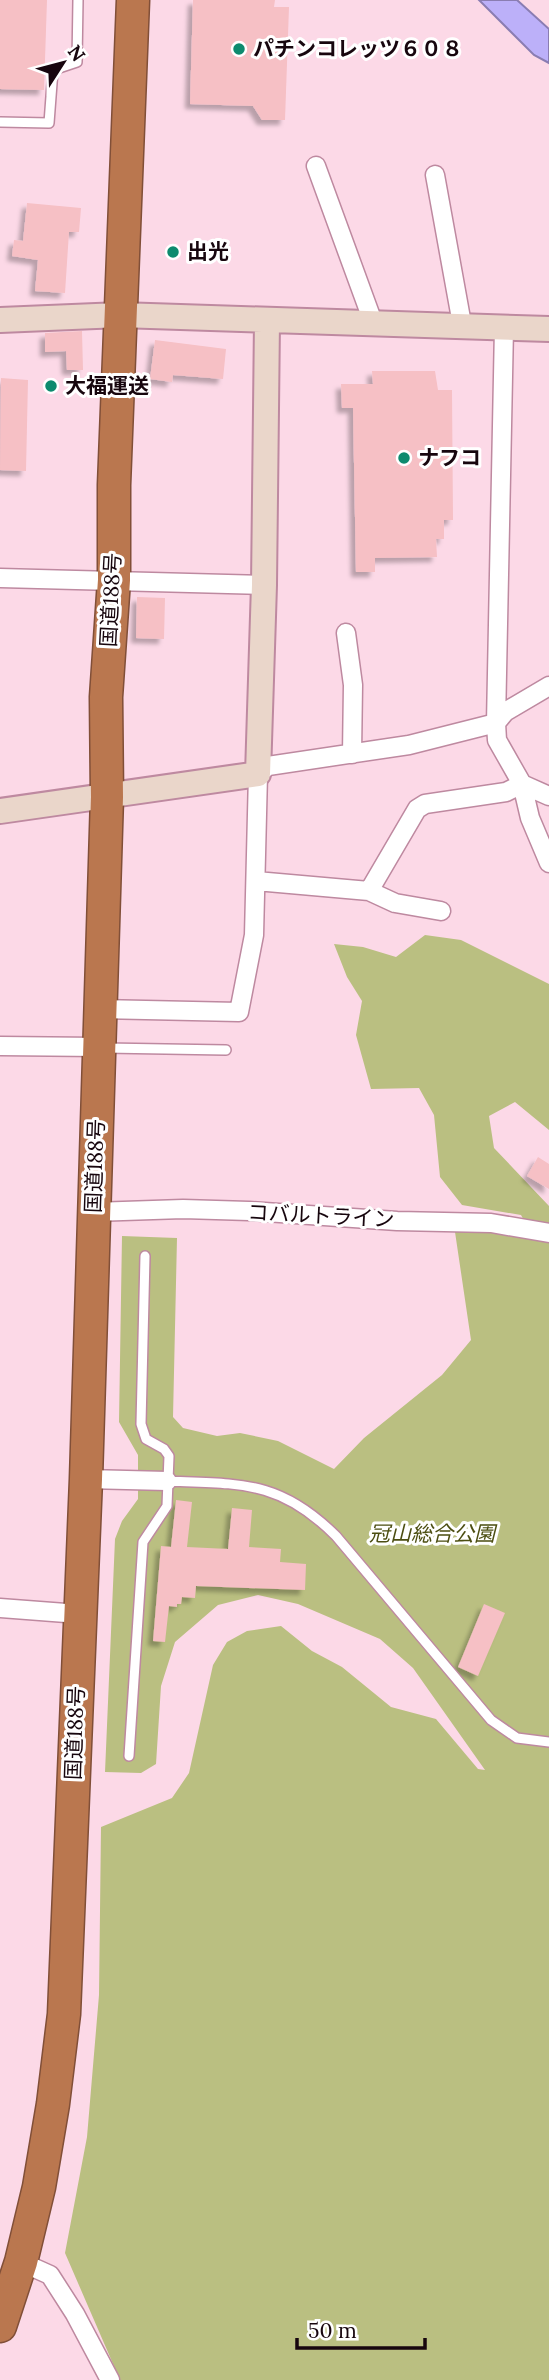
<svg xmlns="http://www.w3.org/2000/svg" width="549" height="2380" viewBox="0 0 549 2380" font-family="Lora,'Noto Sans JP',serif">
<defs>
<filter id="shadow"><feDropShadow dx="-5" dy="5" stdDeviation="2" flood-color="#0004"/></filter>
</defs>
<rect width="100%" height="100%" fill="#fcd9e7"/>
<!-- green -->
<path fill="#babf81" d="M425,935l36,5 88,44v146l-34,-28 -26,14 5,32 55,58v1174h-429l-55,-127 22,-116 12,-142 2,-168 71,-29 17,-25 24,-108 14,-23 20,-11 34,-5 31,25 30,16 49,40 45,12 42,50 7,1 -72,-102 -33,-29 -82,-35 -40,-9 -40,10 -43,37 -14,44 -5,78 -15,9 -36,-1 10,-233 7,-18 16,-22v-44l-19,-33 3,-186 55,2 -4,179 10,11 34,8 23,-3 38,8 56,28 30,-31 78,-63 29,-35 -16,-108h33l46,6 -13,-23 -59,-10 -22,-28 -6,-62 -15,-27 -48,1 -15,-54 6,-34 -15,-24 -13,-33 29,3 33,10z"/>
<!-- water -->
<path fill="#bcb0f9" stroke="#8a7db2" stroke-width="2" d="M479,0h38l32,29v34l-15,-8z"/>
<!-- building -->
<path fill="#f6c0c5" filter="url(#shadow)" d="M0,0h47l-3,90 -44,-1z
M193,0h82l-1,7h15l-4,113h-23l-9,-14 -63,-2z
M27,203l54,5 -2,24h-10l-4,61 -30,-2 3,-31 -26,-4 2,-16 9,1z
M82,331l1,39h-16l-1,-19 -21,1v-19z
M155,340l71,9 -3,30 -50,-4 -1,7 -22,-3z
M372,371h63l3,19h14l1,130h-9v19h-8l1,18 -62,1v14h-19l-3,-164h-11l-1,-24h32z
M1,378l27,2 -2,91 -26,-1z
M137,597l28,1 -1,41 -28,-1z
M538,1157l11,7v25l-22,-13z
M176,1500l16,2 -5,45 41,2 4,-41 20,2 -3,37 32,2 -1,13 26,2 -1,26 -109,-4 -1,12 -13,-1 -1,7h-4v3l-8,-1 -4,36 -12,-1 8,-95 10,1z
M484,1604l21,9 -27,63 -20,-9z"/>
<g fill="none" stroke-linecap="round" stroke-linejoin="round">
<defs>
<path id="lane" d="M0,122l49,1 4,-53 24,-8 1,-62
M105,1048l121,2
M167,1481c74,3 113,-1 169,55l155,184 26,18 32,4
M129,1756l14,-214 24,-36 2,-50 -5,-7 -18,-10 -5,-15 4,-168"/>
<path id="street" d="M316,166l57,156
M435,175l27,149
M504,327l-8,396 1,17 25,44 8,34 19,45
M0,578l264,7
M346,633l7,52 -1,69
M256,881l113,10 26,12 46,8
M369,891l48,-82 8,-5 81,-12 16,-8 27,12
M99,1009l140,3 15,-77 4,-161 10,-8 141,-21 87,-22 9,-11 44,-26
M0,1046l99,1
M93,1212l90,-3 66,2 148,10 94,2 58,10
M86,1479l81,2
M0,1608l79,6
M21,2262l29,13 25,39 35,66"/>
<path id="secondary" d="M0,320l120,-5 429,14
M0,811l258,-37 6,-189 3,-264"/>
<path id="highway" d="M0,2326l21,-64 18,-75 14,-83 11,-90 22,-535 21,-682 -1,-100 8,-117v-95l19,-485"/>
</defs>
<!-- lane casing -->
<use href="#lane" stroke="#be89a0" stroke-width="12"/>
<!-- street casing -->
<use href="#street" stroke="#be89a0" stroke-width="21"/>
<!-- secondary casing -->
<use href="#secondary" stroke="#be89a0" stroke-width="28"/>
<!-- highway casing -->
<use href="#highway" stroke="#814f38" stroke-width="35"/>
<!-- lane -->
<use href="#lane" stroke="#fff" stroke-width="9"/>
<!-- street -->
<use href="#street" stroke="#fff" stroke-width="18"/>
<!-- secondary -->
<use href="#secondary" stroke="#ead6ca" stroke-width="24"/>
<!-- highway -->
<use href="#highway" stroke="#ba774f" stroke-width="32"/>
</g>
<!-- markers -->
<g fill="#0d8a6e" stroke="#fff" stroke-width="2.5">
<circle cx="239" cy="49" r="7"/>
<circle cx="173" cy="252" r="7"/>
<circle cx="51" cy="386" r="7"/>
<circle cx="404" cy="458" r="7"/>
</g>
<g text-anchor="middle" stroke-width="6" stroke-linejoin="round" paint-order="stroke">
<!-- poi labels -->
<g font-size="21" font-weight="bold" fill="#17060e" stroke="#fff" text-anchor="start">
<text x="253" y="56">パチンコレッツ６０８</text>
<text x="187" y="259">出光</text>
<text x="65" y="393">大福運送</text>
<text x="418" y="465">ナフコ</text>
</g>
<!-- street labels -->
<g font-size="21" fill="#17060e" stroke="#fff">
<text transform="translate(111 600) rotate(-87)" y="7">国道188号</text>
<text transform="translate(95 1166) rotate(-88)" y="7">国道188号</text>
<text transform="translate(321 1216) rotate(3)" y="7">コバルトライン</text>
<text transform="translate(75 1733) rotate(-88)" y="7">国道188号</text>
</g>
<!-- park labels -->
<g font-size="21" font-style="italic" fill="#4c4e12" stroke="#fff">
<text x="432" y="1541">冠山総合公園</text>
</g>
</g>
<!-- north arrow -->
<g transform="translate(63 63) rotate(54)" stroke="#ffffff" stroke-width="5" paint-order="stroke">
<path d="M0-5L12 26L0 18L-12 26Z" fill="#17060e"/>
<text y="-10" font-size="19" font-weight="bold" text-anchor="middle" fill="#17060e">N</text>
</g>
<!-- scale -->
<path d="M297 2338v10h128v-10" fill="none" stroke="#17060e" stroke-width="3.5"/>
<text x="308" y="2338" font-size="21" fill="#17060e" stroke="#ffffff" stroke-width="5" paint-order="stroke">50 m</text>
</svg>
